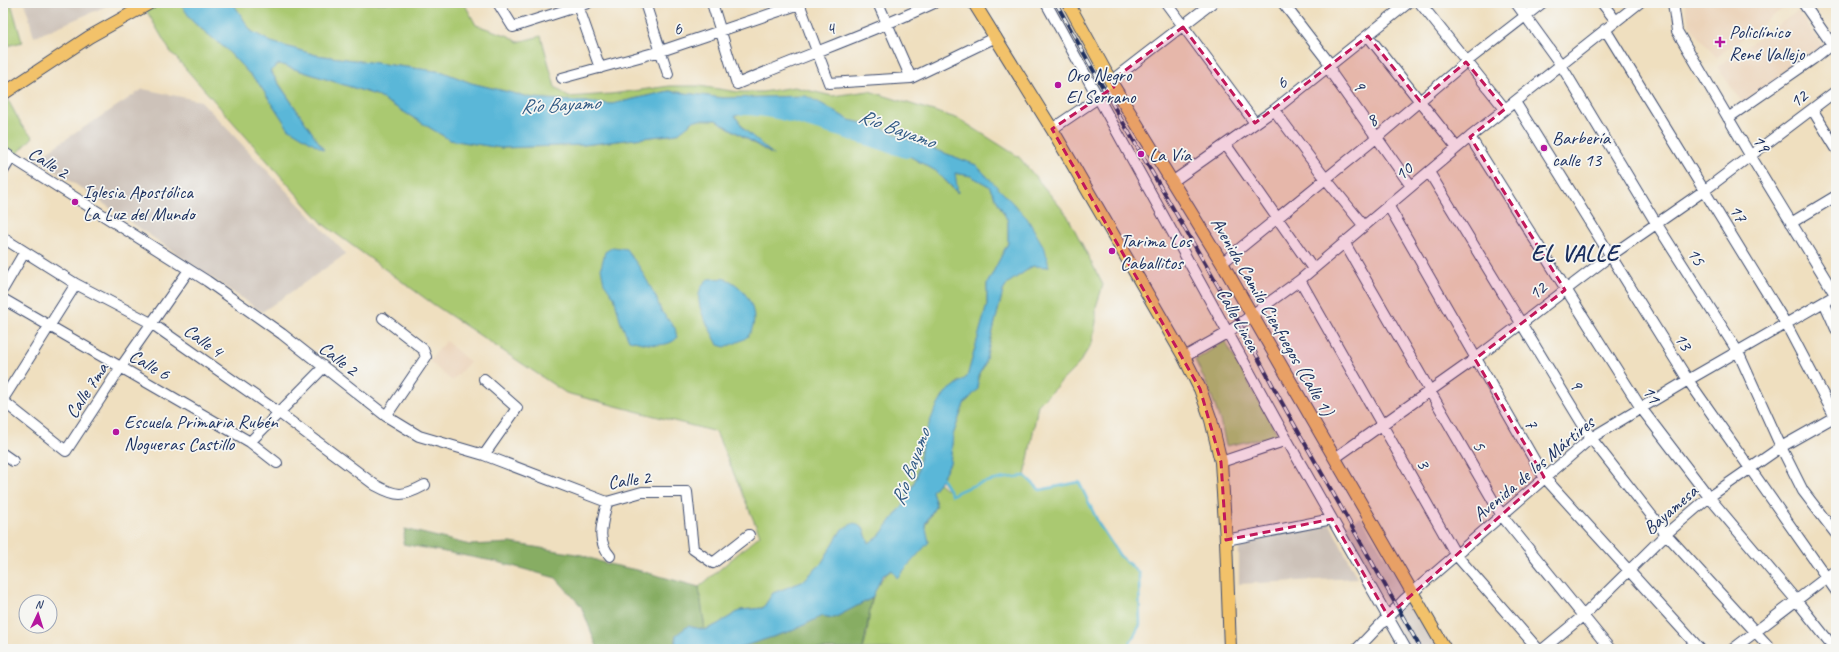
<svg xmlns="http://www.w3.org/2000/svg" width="1839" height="652" viewBox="0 0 1839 652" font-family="Caveat,sans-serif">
<rect width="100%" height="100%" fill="#f6f6f2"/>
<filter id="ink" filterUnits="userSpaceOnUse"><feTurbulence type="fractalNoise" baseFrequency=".025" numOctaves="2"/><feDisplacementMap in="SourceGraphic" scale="8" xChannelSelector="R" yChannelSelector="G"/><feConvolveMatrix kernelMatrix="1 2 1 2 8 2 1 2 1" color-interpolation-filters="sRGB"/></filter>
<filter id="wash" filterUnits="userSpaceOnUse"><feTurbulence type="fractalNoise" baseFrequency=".012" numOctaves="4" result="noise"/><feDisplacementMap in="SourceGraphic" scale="16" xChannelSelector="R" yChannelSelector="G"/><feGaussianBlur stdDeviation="0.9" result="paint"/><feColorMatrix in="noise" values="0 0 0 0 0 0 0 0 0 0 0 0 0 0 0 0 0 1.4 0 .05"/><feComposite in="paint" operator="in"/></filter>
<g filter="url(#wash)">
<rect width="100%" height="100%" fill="#efdfbf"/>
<!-- built -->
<path fill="#ebd3b9" d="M1684,3h107l-75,54 -26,-31z
M1798,11l26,35 -80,59 -27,-38z
M446,341l24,21 -18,19 -23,-20z"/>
<!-- industrial -->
<path fill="#cdc2b9" d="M25,3h83l1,2 -75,32z
M143,89l58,12 145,153 -84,58 -225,-154z
M1361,517l52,85 27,47h-30l-68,-122z
M1328,520l29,58 -118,6v-44z"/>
<!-- green -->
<path fill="#aac971" stroke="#627c68" d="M3,3h8l11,39 -19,5z
M142,3h38l13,19 33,27 33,35 29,44 35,21 -53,-79 9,-6 97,31 74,45 52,8 81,-3 94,-11 18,-15 21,1 55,34 -26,-24 -10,-14 29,-9 44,6 60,20 68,38 21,22 -3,-20 17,3 18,10 19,35v22l-21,41v21l-20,73 -9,4 -35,57 -6,37 -13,28 -24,31 -11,8 -6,-15 -21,1 -21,35 -19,18 -29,11 -10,15 -22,2 -25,15 -11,5 -6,-43 61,-52 -44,-103 -150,-39 -133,-89 -109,-79 -154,-174z
M233,3h231l12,22 33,11 9,6 23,-6 14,51 13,10 43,-3 59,-8h29l39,6h25l31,-5 38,9 37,-5 90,28 60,38 48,58 36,70 -7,22v15l-4,21 -14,22 -40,40 -13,71 15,14 39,-8 21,44 20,30 19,17 1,52 -9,16 -2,8h-266c10,-27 1,-61 29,-79l6,7 38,-72 -4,-14 7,-8 11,9 -9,-13 9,-16 3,-28 11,-31 14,-15 1,-15 5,-8 19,-75 5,-8 25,-17 16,1 -48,-75 -25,-27 -74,-28 -22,-10 -31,-7 -27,-16 -99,-6 -54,-7 -57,13 -79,-6 -62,-15 -28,-11 -127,-17 -45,-13 -20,-11z
M7,98l15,28 11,11 -16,17 -14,-9v-45z
M1225,341l53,94 -52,11c-6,-32 -17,-58 -31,-86z"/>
<!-- forest -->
<path fill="#87ad63" stroke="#516e60" d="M405,529l65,16 41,-2 71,12 22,8 37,8 58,16 6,43 -17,-3 -12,8 -1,14h-77l-17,-43 -25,-28 -58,-16 -95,-18z
M872,598l-9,51h-128l59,-19 28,-14 12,2z"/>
<!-- water -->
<path fill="#5ab7d8" stroke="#3a739b" d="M180,3h53l18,28 20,11 45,13 127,17 28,11 62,15 79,6 57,-13 54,7 83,-2 16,8 27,16 31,7 22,10 74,28 51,53 18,31 4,18 -16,-1 -25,17 -5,8 -19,75 -5,8 -1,15 -14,15 -11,31 -3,28 -11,20 -7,8 4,14 -11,19 4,18 -32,36 -5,-8 -10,6 -10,22 -38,20 -12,-2 -28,14 -59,19h-60l1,-14 12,-9 17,4 11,-5 25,-15 22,-2 10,-15 29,-11 19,-18 21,-35 12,-6 9,5 6,15 11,-8 24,-31 13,-28 6,-37 11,-27 11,-19 22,-16 20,-72v-21l21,-41v-22l-19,-35 -18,-10 -16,-3 3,20 -22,-22 -68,-38 -60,-20 -44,-6 -29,9 10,14 29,25 -58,-35h-21l-18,14 -94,11 -82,3 -51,-8 -74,-45 -97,-31 -9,7 54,79 -36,-22 -29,-44 -33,-35 -33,-27z
M613,247l13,2 14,19 16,29 5,14 14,17 2,10c-12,12 -33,5 -48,2l-8,-17 -7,-26 -10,-14 -3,-15 4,-16z
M708,279c5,0 13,-1 18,0 21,8 37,38 22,57 -5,5 -16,8 -23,11l-7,-2c-9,-20 -32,-48 -10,-66z"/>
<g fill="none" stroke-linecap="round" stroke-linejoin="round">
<!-- stream -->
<path stroke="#5ab7d8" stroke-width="2.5" d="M941,477l11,18c22,-13 48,-17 73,-19l15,14 39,-8 21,44 20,30 19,17 1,52 -9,16 -2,8"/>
<!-- river -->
<path stroke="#5ab7d8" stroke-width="14" d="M739,108c29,-1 57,9 85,17 27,8 55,16 82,26"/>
</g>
</g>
<g filter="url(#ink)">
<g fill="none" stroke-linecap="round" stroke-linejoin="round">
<defs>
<path id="minor" d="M498,3l15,24 75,-24
M577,3l23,65
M645,3l23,71
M712,3l25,81c66,-28 133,-51 197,-81
M799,3l30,80 82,-5 85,-41
M878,3l33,75
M1046,3l241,437 119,209
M1166,3l89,120
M1283,3l47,61 2,10 79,112
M1420,3l85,106
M1516,3l45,62 95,158 82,129 43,95 22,44 33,43
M1602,3l14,18
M1673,3l4,28 73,124 86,141
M1803,3l33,47
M1605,29l181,295 50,95
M1368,36l89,112
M562,78l99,-27 139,-47
M1111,81l101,-78
M1515,102l173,278 148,211
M1812,109l24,39
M1274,110l51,68 39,48
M1728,118l85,-59 19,-15
M1052,129l62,-42
M1470,137l171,271 68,89 87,103 39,49
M1226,145l87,124
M3,152l204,129 75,53 104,82 33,20 65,19 123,47 35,-10h45l6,57 20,14 36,-28
M3,171l8,-13
M1429,172l162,266 75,96 105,115
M1172,182l102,-72 134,-107
M1388,205l156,272 156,172
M1791,223l45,-27
M3,238l73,46 75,39 127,89 97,73c22,12 28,12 50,0
M1344,242l158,274 108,133
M1222,263l154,-125 90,-76 76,-59
M1300,280l156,275 82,94
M3,289l21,-36
M3,299l247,143 27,21
M1824,302l12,27
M383,318l40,31 3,8 -40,59
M1184,357l43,-24 73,-53 170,-143 169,-134
M484,379l33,29 -33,47
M3,399l73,-115
M3,401l63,50 55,-84 68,-97
M250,442l74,-75
M3,454l10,7
M1335,458l140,-99 135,-103 95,-66 131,-99
M1221,462l66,-22
M607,502c-4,20 -12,37 3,54
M1226,540l106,-21
M1357,649l48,-50 186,-161 97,-58 148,-85
M1543,649l41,-34 82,-81 43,-37 72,-50 55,-31
M1733,649l103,-79"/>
<path id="major" d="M974,3l78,126 132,228 16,32 11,31 10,42 5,78 4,109
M1068,3l46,84 108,176 223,386
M3,94l86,-57 61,-34"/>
</defs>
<!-- minor casing -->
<use href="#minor" stroke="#3b496d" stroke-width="12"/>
<!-- major casing -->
<use href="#major" stroke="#3b496d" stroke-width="14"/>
<!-- minor -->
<use href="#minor" stroke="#fff" stroke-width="10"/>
<!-- major -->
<use href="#major" stroke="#f2c26a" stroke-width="12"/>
<defs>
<path id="rail" d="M1056,3l50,90 134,231 41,77 140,248"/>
</defs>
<!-- rail casing -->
<use href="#rail" stroke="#1b2f5e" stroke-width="4"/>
<!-- rail -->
<use href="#rail" stroke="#f6f6f2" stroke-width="2.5" stroke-dasharray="8" stroke-linecap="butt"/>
</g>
</g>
<!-- marked area -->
<path fill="#c2185b" fill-opacity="0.2" stroke="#c2185b" stroke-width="3" stroke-dasharray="8 5" stroke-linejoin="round" d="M1183,27l72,96 113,-87 52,65 46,-39 39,47 -35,28 95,153 -90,69 69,118 -156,139 -56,-97 -106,21 -5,-78 -21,-73 -148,-260 62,-42 -3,-6z"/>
<!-- markers -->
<g fill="#b5179e" stroke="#f6f6f2" stroke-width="1.5">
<path d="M1718 36h4v4h4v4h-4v4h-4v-4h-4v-4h4z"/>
<circle cx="1058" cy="85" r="4"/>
<circle cx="1544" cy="148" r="4"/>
<circle cx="1141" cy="154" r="4"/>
<circle cx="75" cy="202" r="4"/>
<circle cx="1112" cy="251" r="4"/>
<circle cx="116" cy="432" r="4"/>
</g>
<g text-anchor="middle" stroke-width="3.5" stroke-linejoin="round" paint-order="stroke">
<!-- street labels -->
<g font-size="19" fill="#1b2f5e" stroke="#f6f6f2">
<text transform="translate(677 28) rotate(-19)" y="7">6</text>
<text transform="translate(830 28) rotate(-20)" y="7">4</text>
<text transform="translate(1281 82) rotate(-39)" y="7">6</text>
<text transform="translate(1360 85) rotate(56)" y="7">9</text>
<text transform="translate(1798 98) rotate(-36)" y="7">12</text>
<text transform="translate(1371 120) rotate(-40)" y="7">8</text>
<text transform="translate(1762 143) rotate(59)" y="7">19</text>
<text transform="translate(49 162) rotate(32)" y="7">Calle 2</text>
<text transform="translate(1403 171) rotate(-40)" y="7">10</text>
<text transform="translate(1739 213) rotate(59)" y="7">17</text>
<text transform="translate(1697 256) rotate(58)" y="7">15</text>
<text transform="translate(1537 290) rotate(-38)" y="7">12</text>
<text transform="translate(1273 316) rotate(60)" y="7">Avenida Camilo Cienfuegos (Calle 1)</text>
<text transform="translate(1239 319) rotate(61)" y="7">Calle Linea</text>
<text transform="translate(204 340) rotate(36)" y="7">Calle 4</text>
<text transform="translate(1684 341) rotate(58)" y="7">13</text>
<text transform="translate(339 358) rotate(38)" y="7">Calle 2</text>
<text transform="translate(150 364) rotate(30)" y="7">Calle 6</text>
<text transform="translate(1577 384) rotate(58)" y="7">9</text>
<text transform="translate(86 390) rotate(-57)" y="7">Calle 7ma</text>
<text transform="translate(1652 394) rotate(56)" y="7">11</text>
<text transform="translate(1532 423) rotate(60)" y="7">7</text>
<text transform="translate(1480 445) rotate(60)" y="7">5</text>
<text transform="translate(1424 463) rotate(61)" y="7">3</text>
<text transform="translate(1533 468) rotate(-40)" y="7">Avenida de los Mártires</text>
<text transform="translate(629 479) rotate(-8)" y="7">Calle 2</text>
<text transform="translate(1670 509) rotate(-41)" y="7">Bayamesa</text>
</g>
<!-- poi labels -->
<g font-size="19" fill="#1b2f5e" stroke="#f6f6f2" text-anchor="start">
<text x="1729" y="38">Policlínico<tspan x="1729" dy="22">René Vallejo</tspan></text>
<text x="1066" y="81">Oro Negro<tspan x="1066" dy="22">El Serrano</tspan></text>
<text x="1552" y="144">Barbería<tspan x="1552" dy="22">calle 13</tspan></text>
<text x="1149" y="161">La Vía</text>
<text x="83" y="198">Iglesia Apostólica<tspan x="83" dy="22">La Luz del Mundo</tspan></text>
<text x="1120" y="247">Tarima Los<tspan x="1120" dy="22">Caballitos</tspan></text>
<text x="124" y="428">Escuela Primaria Rubén<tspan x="124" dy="22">Nogueras Castillo</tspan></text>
</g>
<!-- water labels -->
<g font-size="20" font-style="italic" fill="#2e5883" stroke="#f6f6f2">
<text transform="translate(560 104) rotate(-3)" y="7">Río Bayamo</text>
<text transform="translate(897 128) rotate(20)" y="7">Río Bayamo</text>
<text transform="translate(910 467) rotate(-70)" y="7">Río Bayamo</text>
</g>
<!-- district labels -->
<g font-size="23" font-weight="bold" letter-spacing="1" fill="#1b2f5e" stroke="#f6f6f2">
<text x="1575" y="261">EL VALLE</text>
</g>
</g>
<!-- margin -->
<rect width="1839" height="652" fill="none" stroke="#f6f6f2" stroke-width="16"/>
<!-- north arrow -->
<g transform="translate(38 614) rotate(4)"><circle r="19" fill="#f6f6f2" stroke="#9ea6b7"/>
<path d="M0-3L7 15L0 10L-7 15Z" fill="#b5179e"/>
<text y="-6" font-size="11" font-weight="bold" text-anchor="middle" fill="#1b2f5e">N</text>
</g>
</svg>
